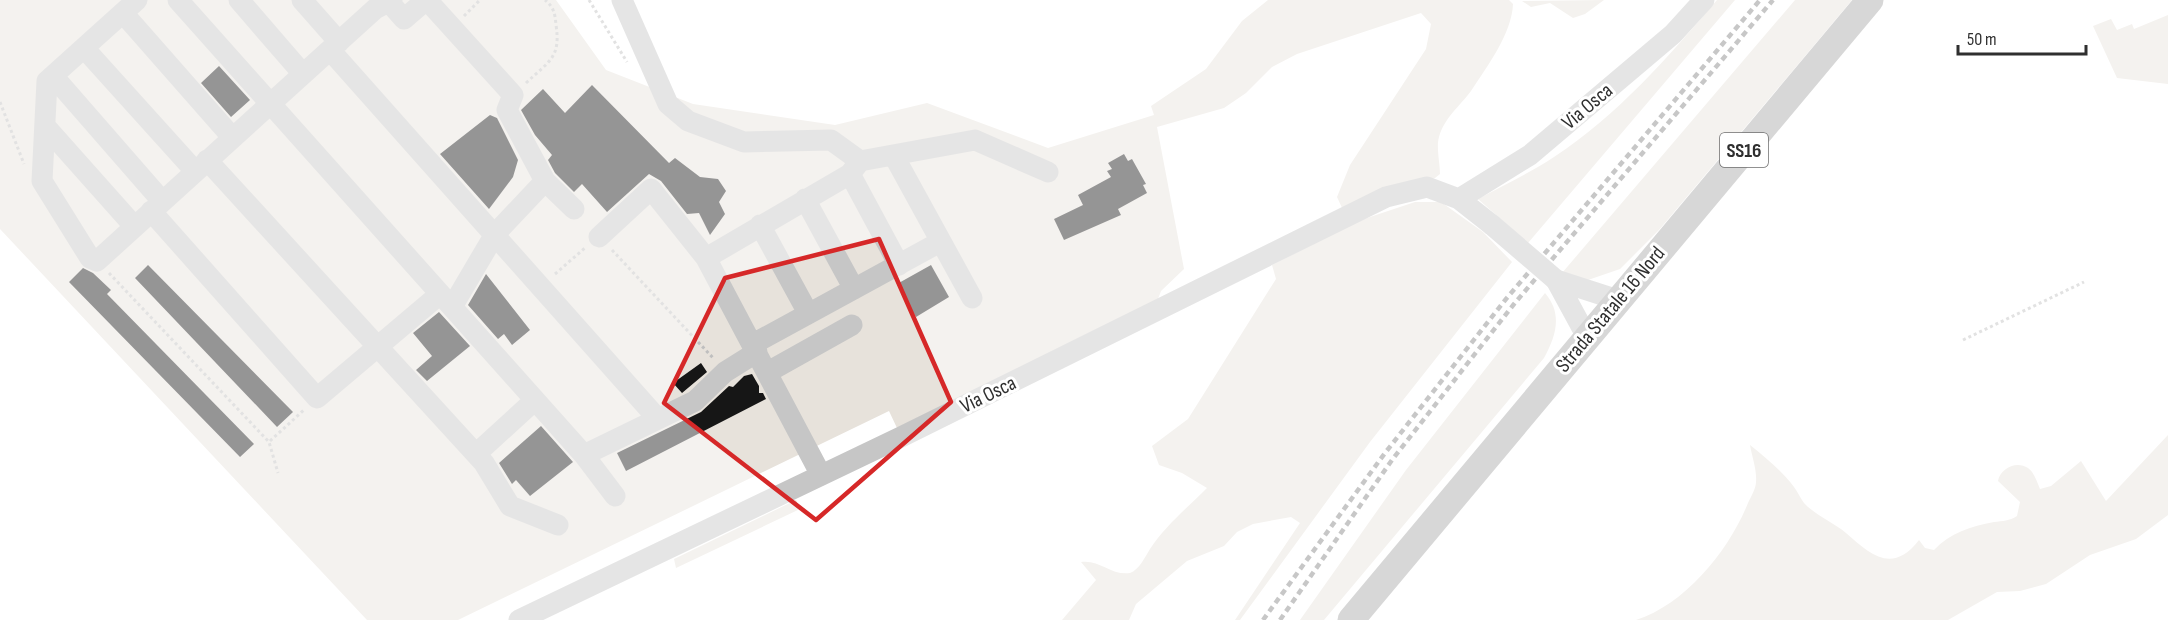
<svg xmlns="http://www.w3.org/2000/svg" width="2168" height="620" viewBox="0 0 2168 620" font-family="'Sofia Sans Condensed',sans-serif">
<rect width="100%" height="100%" fill="#fff"/>
<!-- green -->
<path fill="#e7e2db" d="M0,0h556l50,70 87,34 142,21 92,-22 121,45 106,-33 -3,-9 55,-37 36,-48 26,-21h241l4,4c-1,29 -26,63 -42,87 -11,15 -27,27 -32,46 -3,10 1,26 1,37l-5,4 -92,32 -6,-13 13,-32 76,-116 5,-25 -10,-11 -124,41 -25,13 -26,26 -22,15 -67,19 27,142 -23,22 -3,8 -261,129 -8,-17 -431,209h-91l-367,-391z
M1604,0l-19,14 -12,4 -23,-15 -19,4 -9,-6z
M1717,0h18l-207,243 -50,-44c25,-14 52,-26 76,-42 64,-42 114,-100 163,-157z
M1795,0h57l-193,230 -39,39 -32,11 -26,-7z
M2168,15v69l-51,-6 -24,-52 18,-7 6,11 15,-6 2,5z
M1415,202h26l42,30 29,30 -142,180 -130,178h-5l65,-97 -9,-6 -38,7 -16,8 -13,14 -37,15 -51,43 -7,16h-67l34,-40 -15,-18c18,-3 31,14 49,11 9,-3 15,-16 20,-24 15,-23 38,-42 57,-61l-25,-15 -23,-8 -7,-19 36,-27 88,-140 -4,-14 89,-45z
M1545,293c18,21 11,43 -1,65l-220,262h-24l106,-150z
M2168,435v80l-32,24 -46,16 -44,29 -26,7 -23,1 -49,28h-312c50,-16 93,-70 112,-117 3,-6 8,-15 8,-21 1,-12 -4,-25 -6,-37 16,13 31,25 44,42 4,5 6,11 10,16 11,12 29,19 42,30 24,21 46,42 73,7l6,8 9,2c16,-17 37,-24 60,-28 9,-1 15,-1 23,-6l3,-14 -22,-21c2,-12 18,-21 30,-13 6,4 9,14 12,21l11,-3 30,-25 25,40z
M796,500l4,9 -124,59 -2,-9z"/>
<!-- building -->
<path fill="#161616" d="M219,66l31,34 -19,17 -30,-34z
M592,85l77,78 6,-5 25,19 18,2 8,12 -7,11 6,12 -15,21 -11,-22 -12,1 -26,-33 -12,-7 -42,38 -25,-28 -8,8 -19,-19 -7,-13 4,-5 -17,-20 -14,-25 22,-21 22,24z
M490,115l7,3 21,42 -5,17 -24,32 -49,-55z
M1124,154l4,7 4,-2 14,25 -3,1 4,8 -29,16 3,6 -57,25 -10,-21 29,-14 -5,-10 33,-18 -4,-6 5,-2 -4,-6z
M148,265l145,147 -16,15 -142,-149z
M931,265l18,32 -33,20 -19,-33z
M83,268l10,5 18,17 -4,4 147,150 -14,13 -171,-175z
M486,274l44,56 -18,15 -8,-11 -6,5 -30,-34z
M439,312l31,34 -43,35 -11,-11 16,-14 -19,-23z
M701,363l6,9 -25,21 -9,-10z
M752,374l7,12v7h4l3,6 -140,72 -9,-18 84,-41 28,-26 4,1 11,-11z
M541,426l32,36 -43,34 -14,-16 -4,4 -13,-21z"/>
<g fill="none" stroke-linecap="round" stroke-linejoin="round">
<!-- path -->
<path stroke="#bfbfbf" stroke-width="3" stroke-dasharray="3 3" stroke-linecap="butt" d="M589,0l38,62
M464,16l16,-16
M526,83c23,-22 35,-25 30,-58 -1,-11 -2,-18 -11,-25
M0,102l24,62
M612,250l102,109
M109,273l160,169 9,31
M555,274l31,-27
M1963,340l121,-58
M270,441l35,-32"/>
<!-- minor -->
<path stroke="#c6c6c6" stroke-width="21" d="M137,0l-90,81 -5,100 48,77 7,3 278,-252 17,-9
M178,0l406,455 31,41
M239,0l64,74
M302,0l37,42
M427,0l86,95 -6,15 38,71 29,28
M622,0l46,104 20,17 56,21 87,-2 29,21
M389,2l15,17 22,-19
M123,13l109,124
M84,48l111,123
M330,50l328,369
M53,76l109,125
M45,126l89,100
M894,156l78,142
M207,160l277,303 26,43 48,19
M850,174l49,91
M805,199l49,90
M1459,199l71,-44 143,-121 31,-34
M151,211l166,187 123,-104
M760,225l48,88
M599,237l52,-48 55,69 115,217
M706,258l144,-84 10,-13 115,-21 73,32
M1556,280l62,20
M1556,280l31,57
M452,307l43,-73 50,-53
M753,344l187,-102
M768,372l84,-47
M476,454l59,-54
M584,455l111,-54 30,-29 32,-20
M519,620l382,-183 485,-240 41,-10 32,12 33,26"/>
<!-- major -->
<path stroke="#a7a7a7" stroke-width="27" d="M1351,620l519,-620"/>
<!-- rail -->
<path stroke="#848484" stroke-width="4.5" stroke-dasharray="6 4.5" stroke-linecap="butt" d="M1263,620l122,-167 121,-154 254,-299
M1280,620l112,-160 122,-156 259,-304"/>
<!-- minor-bridge -->
<path stroke="#c6c6c6" stroke-width="21" d="M1492,225l64,55"/>
</g>
<!-- marked area -->
<path d="M0 0H2168V620H0ZM879,239l72,163 -135,118 -152,-117 61,-125z" fill="#fff" fill-opacity=".55" fill-rule="evenodd"/>
<path fill="none" stroke="#d62828" stroke-width="4.5" stroke-linejoin="round" d="M879,239l72,163 -135,118 -152,-117 61,-125z"/>
<g text-anchor="middle" stroke-width="6" stroke-linejoin="round" paint-order="stroke">
<!-- shield labels -->
<rect fill="#fff" stroke="#6d6d6d" stroke-width="1.5" x="1720" y="133" width="48" height="34" rx="4.5"/>
<g font-size="20" font-weight="bold" fill="#2f2f2f">
<text x="1744" y="157">SS16</text>
</g>
<!-- street labels -->
<g font-size="21" fill="#2f2f2f" stroke="#fff">
<text transform="translate(1587 106) rotate(-40)" y="7">Via Osca</text>
<text transform="translate(1610 309) rotate(-50)" y="7">Strada Statale 16 Nord</text>
<text transform="translate(988 394) rotate(-26)" y="7">Via Osca</text>
</g>
</g>
<!-- scale -->
<path d="M1958 45v9h128v-9" fill="none" stroke="#2f2f2f" stroke-width="3"/>
<text x="1967" y="45" font-size="18" fill="#2f2f2f" stroke="#ffffff" stroke-width="4.5" paint-order="stroke">50 m</text>
</svg>
